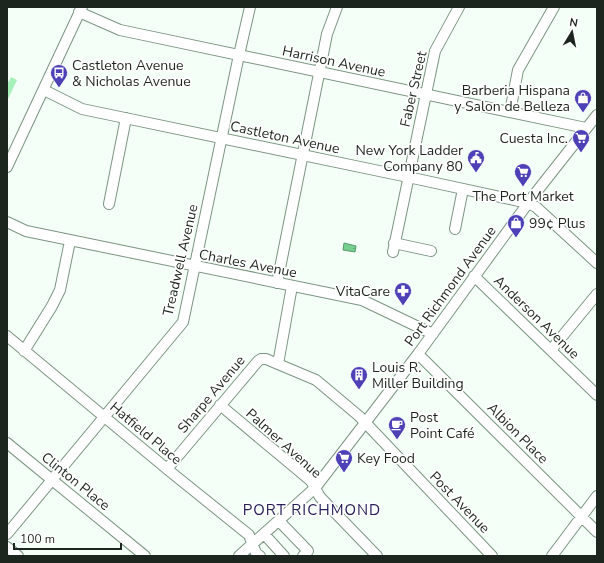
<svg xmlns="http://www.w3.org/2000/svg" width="604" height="563" viewBox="0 0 604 563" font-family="'Nunito Sans',sans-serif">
<defs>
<pattern id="water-ripples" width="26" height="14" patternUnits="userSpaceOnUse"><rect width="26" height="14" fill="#75cf90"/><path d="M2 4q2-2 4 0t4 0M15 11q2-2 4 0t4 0" fill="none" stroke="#5fa875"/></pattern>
</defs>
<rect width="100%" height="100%" fill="#f4fff7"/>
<!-- park -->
<path fill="#a6f0b9" d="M11,77l6,3 -10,21v-22l2,3z"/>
<!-- water -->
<path fill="url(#water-ripples)" stroke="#5a9c6e" d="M344,243l12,3 -1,6 -12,-2z"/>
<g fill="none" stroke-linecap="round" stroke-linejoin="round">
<defs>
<path id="minor" d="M79,12l41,18 466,98
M44,90l38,19 326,68 120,26 8,4 61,56
M510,112l8,-42 36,-63
M7,167l75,-160
M109,204l17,-86
M7,222l19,9 336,69 71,34
M455,229l8,-40
M394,243l37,8
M393,252l42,-201 24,-44
M474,276l123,119
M277,283l50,-249 10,-27
M7,336l160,133 82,66 7,18 4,3
M551,350l46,-56
M24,351l28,-45 8,-16 10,-49
M418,354l179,178
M278,364l14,-78
M220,405l91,76 9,16 57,59
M7,443l138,113
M167,469l91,-108 3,-2h5l50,21 43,36 133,140
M279,521l29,30 -5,5
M7,534l176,-212 56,-267 11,-48
M264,534l20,22
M7,547l11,9
M239,556l76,-68 103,-134 116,-159 63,-80
M552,556l45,-60"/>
</defs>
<!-- minor casing -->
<use href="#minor" stroke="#7c9582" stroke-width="12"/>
<!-- minor -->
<use href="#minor" stroke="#fff" stroke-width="10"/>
</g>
<!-- icons -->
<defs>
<symbol id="bus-pin" viewBox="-11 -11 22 30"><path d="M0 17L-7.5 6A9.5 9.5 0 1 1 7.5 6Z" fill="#4e41b8" stroke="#fff"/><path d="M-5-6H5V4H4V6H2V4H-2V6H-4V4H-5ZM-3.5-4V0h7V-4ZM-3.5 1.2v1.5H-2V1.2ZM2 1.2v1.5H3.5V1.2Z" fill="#fff"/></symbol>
<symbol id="shop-pin" viewBox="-11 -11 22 30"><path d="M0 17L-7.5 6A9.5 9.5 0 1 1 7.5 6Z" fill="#4e41b8" stroke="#fff"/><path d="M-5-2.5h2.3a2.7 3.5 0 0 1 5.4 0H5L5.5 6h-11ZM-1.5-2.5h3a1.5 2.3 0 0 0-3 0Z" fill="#fff"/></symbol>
<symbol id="supermarket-pin" viewBox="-11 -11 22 30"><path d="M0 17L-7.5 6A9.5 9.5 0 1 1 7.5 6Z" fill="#4e41b8" stroke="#fff"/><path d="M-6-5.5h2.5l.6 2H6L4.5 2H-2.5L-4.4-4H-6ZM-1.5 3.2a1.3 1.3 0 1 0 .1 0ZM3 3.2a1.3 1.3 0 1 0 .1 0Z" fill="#fff"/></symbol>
<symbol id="civic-pin" viewBox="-11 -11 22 30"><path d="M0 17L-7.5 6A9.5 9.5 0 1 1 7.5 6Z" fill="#4e41b8" stroke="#fff"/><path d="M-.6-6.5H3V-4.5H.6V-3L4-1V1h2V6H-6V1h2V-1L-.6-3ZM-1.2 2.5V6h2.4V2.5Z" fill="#fff"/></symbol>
<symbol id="pharmacy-pin" viewBox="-11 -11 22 30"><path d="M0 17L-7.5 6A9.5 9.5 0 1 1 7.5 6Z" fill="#4e41b8" stroke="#fff"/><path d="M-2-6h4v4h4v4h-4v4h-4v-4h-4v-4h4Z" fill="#fff"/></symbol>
<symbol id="building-pin" viewBox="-11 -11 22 30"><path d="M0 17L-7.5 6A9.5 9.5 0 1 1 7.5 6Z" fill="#4e41b8" stroke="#fff"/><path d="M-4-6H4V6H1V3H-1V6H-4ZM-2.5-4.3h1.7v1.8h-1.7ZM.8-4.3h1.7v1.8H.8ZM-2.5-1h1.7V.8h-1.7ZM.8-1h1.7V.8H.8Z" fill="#fff"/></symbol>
<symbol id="cafe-pin" viewBox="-11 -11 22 30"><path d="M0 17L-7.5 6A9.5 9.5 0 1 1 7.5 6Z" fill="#4e41b8" stroke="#fff"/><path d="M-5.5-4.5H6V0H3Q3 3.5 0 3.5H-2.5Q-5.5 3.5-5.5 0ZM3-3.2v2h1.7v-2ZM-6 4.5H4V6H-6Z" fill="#fff"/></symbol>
</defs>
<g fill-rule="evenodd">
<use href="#bus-pin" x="49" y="63" width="20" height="27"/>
<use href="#shop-pin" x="573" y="88" width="20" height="27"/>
<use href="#supermarket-pin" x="571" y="128" width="20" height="27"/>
<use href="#civic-pin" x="466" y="148" width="20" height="27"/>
<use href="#supermarket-pin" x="513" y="162" width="20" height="27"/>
<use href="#shop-pin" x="506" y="213" width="20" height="27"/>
<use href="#pharmacy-pin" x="393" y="281" width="20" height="27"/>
<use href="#building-pin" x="349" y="365" width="20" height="27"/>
<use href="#cafe-pin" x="387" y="415" width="20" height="27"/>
<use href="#supermarket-pin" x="334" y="448" width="20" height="27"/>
</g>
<g text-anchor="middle" stroke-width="3.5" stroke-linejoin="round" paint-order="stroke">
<!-- street labels -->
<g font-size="14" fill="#1c261f" stroke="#fff">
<text transform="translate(334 61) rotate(12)" y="5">Harrison Avenue</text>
<text transform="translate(413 89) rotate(-77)" y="5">Faber Street</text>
<text transform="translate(285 137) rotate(12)" y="5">Castleton Avenue</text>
<text transform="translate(180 260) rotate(-77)" y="5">Treadwell Avenue</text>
<text transform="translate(248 263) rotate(11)" y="5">Charles Avenue</text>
<text transform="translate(450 286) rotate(-54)" y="5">Port Richmond Avenue</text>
<text transform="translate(537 317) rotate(44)" y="5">Anderson Avenue</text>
<text transform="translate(211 394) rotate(-50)" y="5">Sharpe Avenue</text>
<text transform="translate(146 433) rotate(40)" y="5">Hatfield Place</text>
<text transform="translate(518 433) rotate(45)" y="5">Albion Place</text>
<text transform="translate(284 443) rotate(42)" y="5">Palmer Avenue</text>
<text transform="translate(76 481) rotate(39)" y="5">Clinton Place</text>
<text transform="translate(460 502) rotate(46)" y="5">Post Avenue</text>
</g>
<!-- poi labels -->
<g font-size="14" fill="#1c261f" stroke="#fff" text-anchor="start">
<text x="72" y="70">Castleton Avenue<tspan x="72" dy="16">&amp; Nicholas Avenue</tspan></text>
<text x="570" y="95" text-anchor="end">Barberia Hispana<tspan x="570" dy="16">y Salon de Belleza</tspan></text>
<text x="568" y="143" text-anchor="end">Cuesta Inc.</text>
<text x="463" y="155" text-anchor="end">New York Ladder<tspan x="463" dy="16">Company 80</tspan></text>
<text x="523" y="201" text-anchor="middle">The Port Market</text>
<text x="529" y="228">99¢ Plus</text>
<text x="390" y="296" text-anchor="end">VitaCare</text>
<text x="372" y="372">Louis R.<tspan x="372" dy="16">Miller Building</tspan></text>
<text x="410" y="422">Post<tspan x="410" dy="16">Point Café</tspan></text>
<text x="357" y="463">Key Food</text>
</g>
<!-- neighbourhood labels -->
<g font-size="15" letter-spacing="1" fill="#24205a" stroke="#fff">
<text x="312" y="515">PORT RICHMOND</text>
</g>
</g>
<!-- border -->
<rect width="604" height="563" fill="none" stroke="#1c261f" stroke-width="16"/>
<!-- north arrow -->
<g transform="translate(572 32) rotate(10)" stroke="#ffffff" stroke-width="3" paint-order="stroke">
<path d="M0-3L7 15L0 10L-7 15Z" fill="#1c261f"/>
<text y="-6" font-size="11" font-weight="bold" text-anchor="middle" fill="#1c261f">N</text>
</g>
<!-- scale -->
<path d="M14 543v6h107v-6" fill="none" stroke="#1c261f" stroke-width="2"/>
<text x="20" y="543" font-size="12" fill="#1c261f" stroke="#ffffff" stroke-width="3" paint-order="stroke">100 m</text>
</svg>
